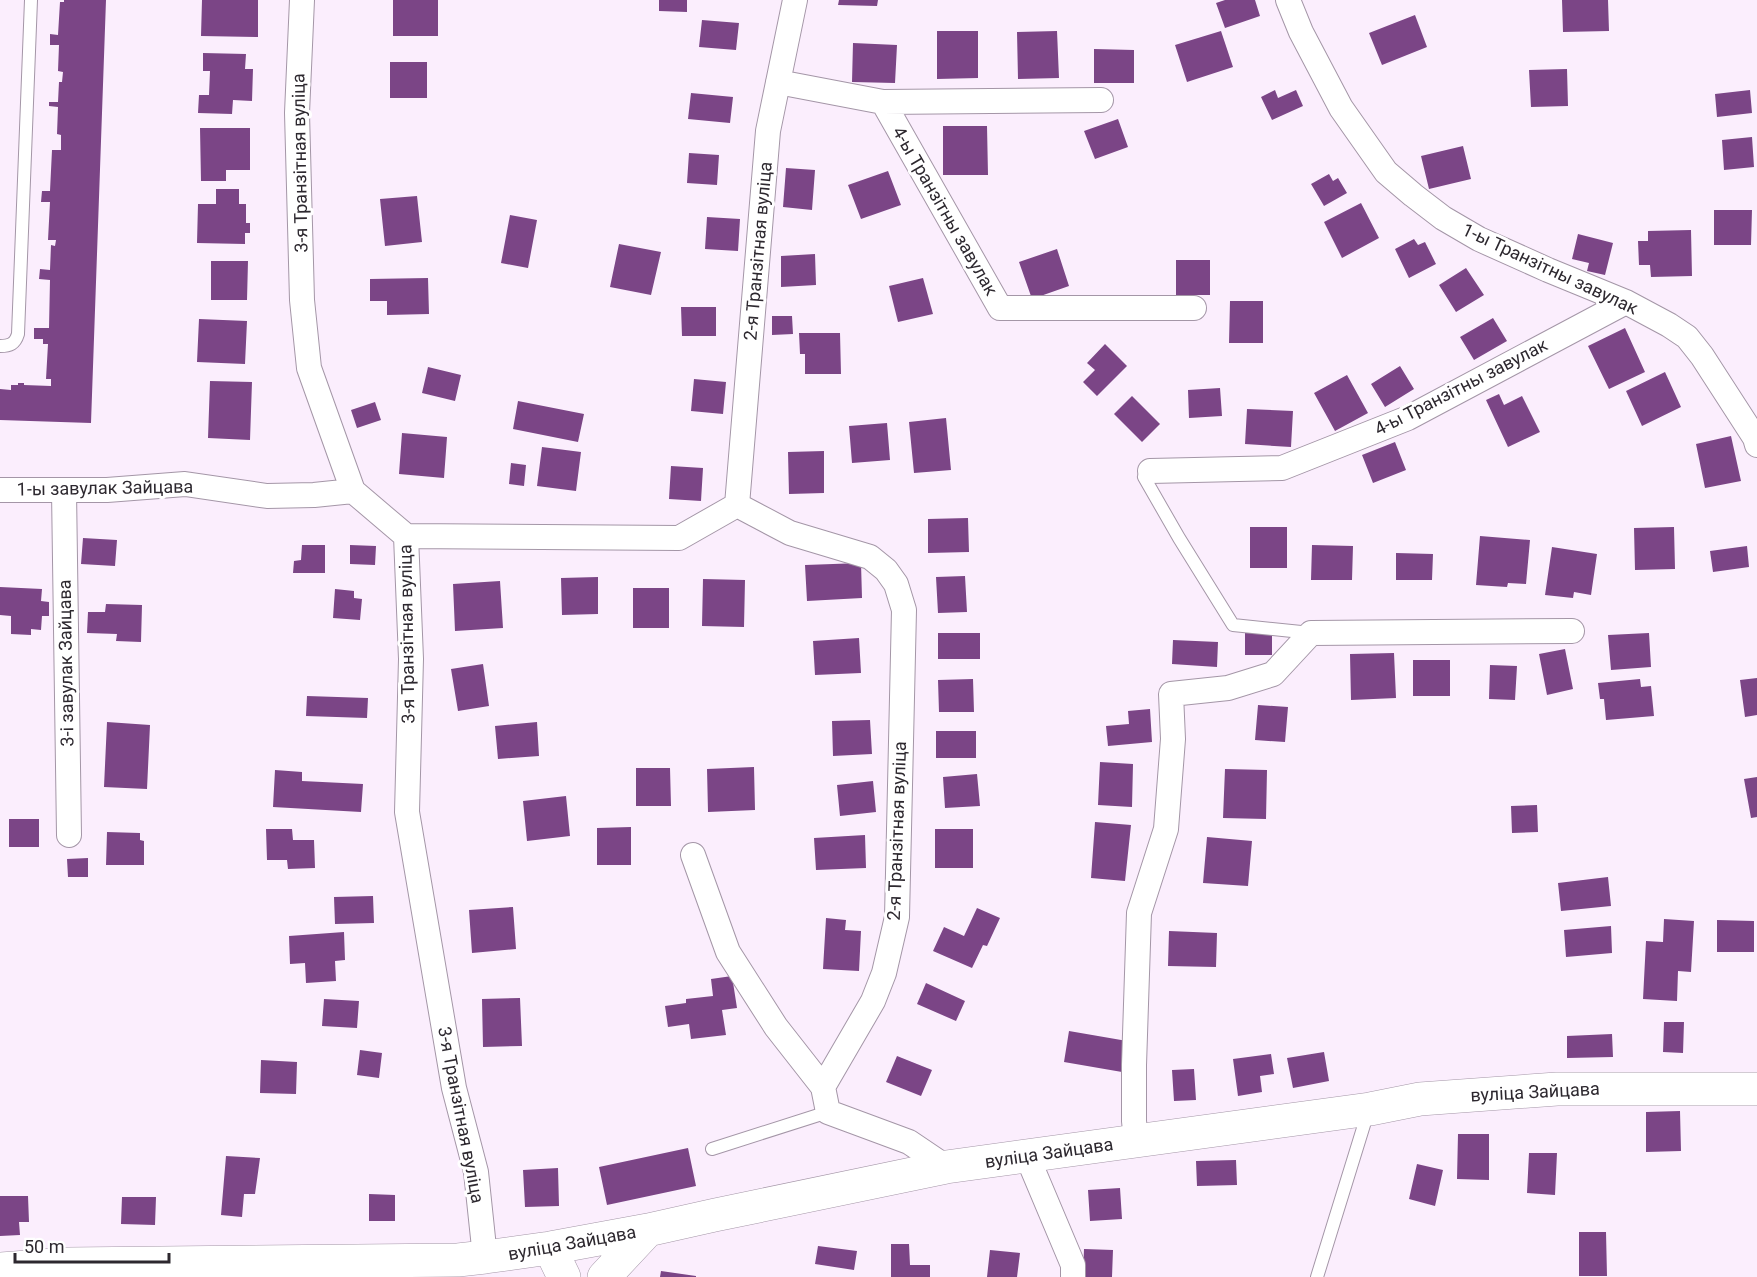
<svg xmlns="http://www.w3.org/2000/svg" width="1757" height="1277" viewBox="0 0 1757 1277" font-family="Roboto,sans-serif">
<rect width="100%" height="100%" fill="#fbeefd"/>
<!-- building -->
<path fill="#7b4586" d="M64,0h42l-15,423 -91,-3v-31l11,1v-5h7v-2h6v2l27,1v-7h-5l2,-35h-5v-5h-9v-11h15l1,-48 -11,-1 1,-10 10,1 1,-25 4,1 1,-6h-8l2,-38h-9l1,-11h8l2,-41h9v-15l-4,-1 1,-27 -9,-1v-4h9l1,-20h3l1,-10 -5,-1 1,-26h-9v-11l8,1 2,-33h4z
M202,0h56v37l-57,-1z
M393,0h45v36h-45z
M659,0h28v12l-28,-1z
M839,0h39l-1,6 -39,-1z
M1225,0h30l5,16 -35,12 -9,-25z
M1562,0h46l1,31 -46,1z
M1415,15l12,32 -45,18 -13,-32z
M702,20l37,3 -3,27 -37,-3z
M937,31h41v47l-41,1z
M1057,31l2,47 -41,1 -1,-47z
M1221,31l12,36 -46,15 -12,-37z
M853,43l44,2 -2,38 -43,-1z
M1094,49l40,1v33h-40z
M203,53l43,1 -1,15h8l-1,32 -19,-1 -1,14 -34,-1 1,-18h10l1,-24h-7z
M390,62h37v36h-37z
M1567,69l1,37 -37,1 -2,-37z
M1275,90l3,8 18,-8 7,16 -31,14 -11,-23z
M1750,90l2,23 -35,4 -2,-23z
M691,93l42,4 -3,26 -42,-4z
M1118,119l10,28 -33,12 -11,-28z
M943,126h44l1,49h-45z
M200,128h50v42h-24v11h-25z
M1752,137l2,30 -30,3 -2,-30z
M1463,146l8,33 -42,10 -8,-33z
M689,153l30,2 -2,30 -30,-2z
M786,168l29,2 -3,40 -29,-3z
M888,171l13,34 -40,14 -13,-34z
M1329,174l4,7 5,-3 9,15 -23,13 -13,-22z
M216,189h23v15h7v19h4v10h-5v11l-48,-1 1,-39h18z
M417,196l5,46 -37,4 -5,-47z
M1361,203l18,35 -37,20 -18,-36z
M1714,210h38l-1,35h-37z
M510,215l27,5 -9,48 -27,-5z
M707,217l33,2 -2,32 -33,-2z
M1691,230l1,46 -41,1 -1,-12h-11l-1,-24h10v-10z
M1578,234l35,9 -8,32 -18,-4 2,-8 -17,-4z
M1414,239l4,6 7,-3 11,22 -27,14 -14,-29z
M619,244l42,8 -10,43 -41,-8z
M1057,249l12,37 -37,13 -13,-37z
M815,254l1,31 -35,2v-31z
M1176,260h34v35h-34z
M211,261h37l-1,39h-36z
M1466,268l18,27 -28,17 -17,-27z
M428,278l1,36 -42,1v-14h-17v-22z
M923,278l10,36 -35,8 -9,-36z
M1230,301h33v42h-34z
M681,307h35v29h-34z
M772,316h20l1,18 -21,1z
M1493,318l14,23 -33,19 -14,-23z
M199,319l48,2 -2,43 -48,-2z
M1625,328l20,44 -36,17 -21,-43z
M799,333h41l1,41h-36v-20h-5z
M1105,344l22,22 -30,30 -14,-14 12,-12 -8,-7z
M1400,366l14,23 -29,18 -14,-23z
M428,367l33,8 -6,26 -33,-8z
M1665,372l16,35 -39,19 -16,-35z
M1347,375l21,38 -33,18 -21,-38z
M694,379l32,3 -3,32 -32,-3z
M210,381l42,1 -2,58 -42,-2z
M1220,388l2,28 -33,2 -1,-28z
M1499,394l5,11 18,-9 18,36 -32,15 -22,-47z
M1132,396l28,28 -18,18 -28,-28z
M518,401l66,13 -6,28 -65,-13z
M375,402l6,18 -24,8 -6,-18z
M1247,409l46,2 -2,36 -46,-3z
M946,418l5,52 -37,3 -5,-51z
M887,423l3,37 -38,3 -3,-37z
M402,433l45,4 -3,41 -45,-4z
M1731,436l10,45 -36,7 -9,-44z
M1395,442l11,28 -33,13 -11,-28z
M542,447l39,5 -5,39 -39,-5z
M824,451v42l-35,1 -1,-42z
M511,463l15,2 -2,21 -15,-2z
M671,466l32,2 -2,33 -32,-2z
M968,518l1,34 -41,1v-34z
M1250,527h37v41h-37z
M1674,527l1,42 -40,1 -1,-42z
M1480,536l50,4 -4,44 -18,-1 -1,4 -31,-2z
M83,538l34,2 -2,26 -34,-2z
M302,545h23v28h-32l1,-12 7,-1z
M350,545l26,1 -1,19 -25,-1z
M1312,545l41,1 -1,34h-41z
M1747,546l2,21 -36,5 -3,-21z
M1552,547l45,7 -6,41 -17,-3 -1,6 -28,-3z
M1396,553l37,1 -1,26h-36z
M861,563l1,35 -55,3 -2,-36z
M965,576l2,36 -29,1 -2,-36z
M598,577v37l-36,1 -1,-37z
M703,579l42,1 -1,47 -42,-1z
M500,581l3,47 -48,3 -2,-47z
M0,587l42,2 -1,12 8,1v14h-7l-1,14 -10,-1v6l-20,-1v-18l-11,-1z
M633,588h36v40h-36z
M335,589l19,2v7l8,1 -2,21 -27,-2z
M106,604l36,1 -1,37 -25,-1 1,-7 -30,-1 1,-21h17z
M938,633h42v26h-42z
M1245,633h27v22h-27z
M1649,633l2,34 -40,3 -3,-35z
M859,638l2,35 -46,2 -2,-34z
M1173,640l45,2 -1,25 -45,-3z
M1565,649l8,40 -26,6 -8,-41z
M1394,653l2,45 -45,2 -1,-46z
M1413,660h37v36h-37z
M483,664l6,42 -31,5 -7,-42z
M1490,665l27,1 -2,34 -26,-1z
M1757,678v37l-12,2 -5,-37z
M973,679l1,33h-35l-1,-32z
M1640,679l1,8 10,-1 3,30 -48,4 -2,-21h-4l-2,-16z
M307,696l61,2 -1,20 -61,-2z
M1258,705l30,2 -3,35 -30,-2z
M1150,709l2,33 -44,4 -2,-20 23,-2 -1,-13z
M870,720l2,34 -39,2 -1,-35z
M107,722l43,3 -3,64 -43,-2z
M537,722l2,34 -41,3 -3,-33z
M936,731h40v27h-40z
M1100,762l33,2 -1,43 -34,-2z
M754,767l1,43 -47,2 -1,-43z
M636,768h34l1,38h-35z
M1225,769l42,1 -1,49 -43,-1z
M275,770l27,2v9l61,3 -2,28 -88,-5z
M977,774l3,32 -35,2 -2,-31z
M1757,777v40l-6,1 -7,-39z
M873,781l3,31 -36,4 -3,-31z
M566,796l4,40 -43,5 -4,-40z
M1537,805l1,27 -26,1 -1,-27z
M9,819h30v28h-30z
M1095,822l36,3 -6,56 -34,-3z
M631,827v38h-34v-37z
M266,829h26l1,11h21l1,28 -27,1 -1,-9h-20z
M935,829h38v39h-38z
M107,832l33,1v7l4,1v24h-38z
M865,835l1,33 -50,2 -2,-32z
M1207,837l45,4 -4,45 -45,-3z
M88,858v19h-20l-1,-18z
M1608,877l3,29 -50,5 -3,-28z
M373,896l1,27 -39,1 -1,-27z
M513,907l3,42 -44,4 -3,-43z
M977,908l23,10 -13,28 -4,-1 -11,23 -39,-17 11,-24 20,9z
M826,918l20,2 -1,10 16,1 -2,40 -36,-2z
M1664,919l30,2 -3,51 -13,-1 -1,30 -34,-2 3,-58 17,1z
M1717,920l37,1v31h-37z
M1611,926l1,27 -46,4 -2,-27z
M1169,931l48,2 -1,34 -48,-1z
M344,932l1,28 -10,1 1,20 -30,2 -1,-20 -15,1 -1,-28z
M732,976l5,32 -15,2 4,25 -35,4 -2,-15 -21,3 -3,-21 21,-3v-4l27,-3 -2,-17z
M926,983l39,18 -9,20 -39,-17z
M520,998l2,48 -39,1 -1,-48z
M324,999l35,2 -2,27 -35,-2z
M1664,1022h20l-1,31 -20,-1z
M1069,1031l58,10 -5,31 -58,-10z
M1612,1034l1,23 -46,1v-22z
M360,1050l22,3 -3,25 -22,-3z
M1324,1052l5,29 -36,7 -6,-30z
M1271,1054l3,20 -14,2 2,16 -24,4 -5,-37z
M897,1056l35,14 -11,26 -35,-14z
M261,1060l36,2 -1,32 -36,-1z
M1194,1069l2,31 -22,1 -2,-31z
M1680,1111l1,40 -35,1v-40z
M1458,1134h31v46l-32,-1z
M688,1148l8,38 -89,19 -8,-38z
M1529,1153h28l-2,42 -28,-2z
M226,1156l34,2 -5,36h-11l-2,23 -21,-2z
M1236,1160l1,25 -40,1 -1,-25z
M1417,1164l26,6 -8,36 -26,-7z
M558,1168l1,38 -34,1 -2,-37z
M1120,1188l2,31 -32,2 -2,-31z
M369,1194l26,1v26h-26z
M0,1196h28l1,26h-10l1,13 -20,1z
M122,1197h34l-1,28 -34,-1z
M1579,1232h27l1,44h-28z
M891,1244h18l1,21h20v12h-39z
M818,1246l39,5 -3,19 -39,-6z
M1084,1249l29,1 -1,27h-29z
M990,1250l30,3 -3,24h-30z
M661,1271l35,5v1h-36z"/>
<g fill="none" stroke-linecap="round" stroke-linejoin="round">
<defs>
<path id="lane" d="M0,346c10,0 15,-2 18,-12l13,-334
M1150,471l-6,6 35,61 54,87 78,8
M712,1149l116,-37
M1317,1277l51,-165"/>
<path id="street" d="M302,0l-5,113 5,187 7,68 44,123 53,45 5,123 -4,153 47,276 22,84 9,85
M1288,0l13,32 40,76 45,64 27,23 30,23 36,21 69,31 78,32 43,23 18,12 15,19 53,82 2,7
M778,82l105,20 117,206h194
M883,102l218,-2
M1150,471l132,-3 126,-50 218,-116
M0,490h107l78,-6 82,12 47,-1 39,-4
M64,491l5,344
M737,505l31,-374 27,-131
M406,536l273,2 58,-33 53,28 80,24 16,13 10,14 8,26 -7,307 -13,56 -11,28 -50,86 5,25 81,30 37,25
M693,855l35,97 48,75 47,60
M1136,1140l-2,-19v-56l5,-152 27,-84 7,-90 -2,-45 57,-6 45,-14 38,-41 261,-2
M1027,1156l46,109v12"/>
<path id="secondary" d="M550,1248l14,29
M0,1269l67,-5 391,-4 27,-3 65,-9 98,-18 67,-15 231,-48 424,-58 50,-10 137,-10h200
M604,1277l44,-47"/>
</defs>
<!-- lane casing -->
<use href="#lane" stroke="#a496a7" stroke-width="14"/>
<!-- street casing -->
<use href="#street" stroke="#a496a7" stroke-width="26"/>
<!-- secondary casing -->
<use href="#secondary" stroke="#a496a7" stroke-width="34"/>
<!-- lane -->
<use href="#lane" stroke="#fff" stroke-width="12"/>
<!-- street -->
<use href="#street" stroke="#fff" stroke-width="24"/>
<!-- secondary -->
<use href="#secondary" stroke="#fff" stroke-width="33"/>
</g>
<g text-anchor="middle" stroke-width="6" stroke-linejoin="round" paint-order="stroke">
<!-- street labels -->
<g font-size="18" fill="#2d282f" stroke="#fff">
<text transform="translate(300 163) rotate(-91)" y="6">3-я Транзітная вуліца</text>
<text transform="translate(945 211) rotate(60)" y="6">4-ы Транзітны завулак</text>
<text transform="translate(758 251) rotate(-85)" y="6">2-я Транзітная вуліца</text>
<text transform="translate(1550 269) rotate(25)" y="6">1-ы Транзітны завулак</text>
<text transform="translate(1461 387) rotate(-27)" y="6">4-ы Транзітны завулак</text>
<text transform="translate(105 488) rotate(-1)" y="6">1-ы завулак Зайцава</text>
<text transform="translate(407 634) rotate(-91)" y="6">3-я Транзітная вуліца</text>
<text transform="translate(66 663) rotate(-91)" y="6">3-і завулак Зайцава</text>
<text transform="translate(897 831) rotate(-88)" y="6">2-я Транзітная вуліца</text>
<text transform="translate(1535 1092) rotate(-3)" y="6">вуліца Зайцава</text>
<text transform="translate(461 1115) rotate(79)" y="6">3-я Транзітная вуліца</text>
<text transform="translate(1049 1153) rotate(-8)" y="6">вуліца Зайцава</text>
<text transform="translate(572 1243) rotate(-10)" y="6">вуліца Зайцава</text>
</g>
</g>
<!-- scale -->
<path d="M15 1253v9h154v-9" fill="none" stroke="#2d282f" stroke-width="3"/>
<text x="24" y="1253" font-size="18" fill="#2d282f" stroke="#ffffff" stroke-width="4.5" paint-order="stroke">50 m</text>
</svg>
